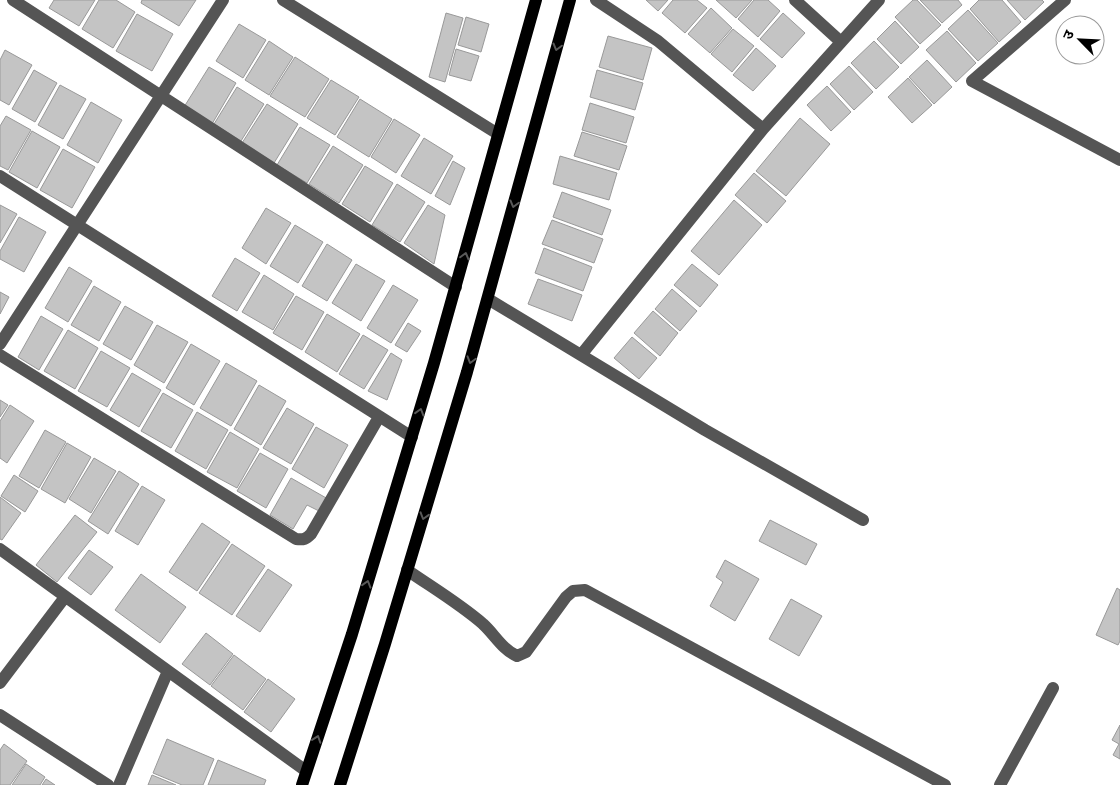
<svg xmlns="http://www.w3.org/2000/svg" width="1120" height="785" viewBox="0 0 1120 785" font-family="Karla,'Noto Sans Devanagari',sans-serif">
<rect width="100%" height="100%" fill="#fff"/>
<!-- building -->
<path fill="#c4c4c4" stroke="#999" d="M54,0h41l-16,26 -30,-18z
M99,0h17l19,12 -22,36 -31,-19z
M142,0h54l-17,26 -38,-23z
M646,0h22l-10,11z
M673,0h24l10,8 -22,25 -23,-20z
M716,0h36l-16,18z
M754,0h14l12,11 -22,26 -20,-18z
M913,0h4l24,25 -21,19 -25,-27z
M920,0h38l4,5 -20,18z
M979,0h23l19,22 -22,20 -29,-33z
M1007,0h35l2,2 -19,18z
M711,8l21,20 -22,25 -22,-19z
M968,10l30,33 -20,18 -30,-32z
M446,13l17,5 -18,64 -16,-5z
M783,13l22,20 -23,25 -22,-19z
M137,14l36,20 -21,37 -36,-20z
M466,17l23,7 -8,28 -23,-7z
M895,21l24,26 -18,17 -24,-25z
M239,24l27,16 -23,38 -27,-17z
M733,29l21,17 -22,26 -21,-18z
M947,31l29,32 -20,19 -30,-32z
M608,36l44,12 -9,32 -44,-13z
M269,41l24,16 -24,38 -24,-15z
M874,41l25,26 -23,22 -25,-26z
M756,48l20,18 -23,25 -20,-16z
M456,49l23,7 -8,25 -22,-6z
M5,50l27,15 -23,40 -9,-5v-40z
M295,57l34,22 -24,38 -35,-21z
M927,60l25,27 -18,17 -25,-27z
M849,66l24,26 -19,18 -24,-26z
M209,67l27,16 -24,41 -28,-17z
M34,70l23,13 -22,39 -23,-13z
M597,70l46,13 -8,27 -45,-13z
M908,78l24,27 -20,18 -24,-26z
M331,80l28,17 -24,38 -28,-17z
M60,85l26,14 -23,40 -25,-14z
M827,86l24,26 -20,19 -24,-26z
M237,87l27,17 -23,37 -27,-17z
M360,99l32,20 -23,38 -32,-20z
M91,102l31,18 -24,43 -31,-18z
M590,103l44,14 -8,26 -44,-13z
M267,104l31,20 -24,39 -32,-20z
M6,116l25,14 -23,40 -8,-4v-40z
M800,118l30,26 -44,52 -30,-25z
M394,119l26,16 -24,38 -25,-16z
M300,127l30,18 -23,38 -30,-18z
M32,131l28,16 -23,41 -28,-16z
M582,132l45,14 -8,24 -45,-14z
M424,138l29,18 -22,38 -30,-18z
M333,146l30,19 -24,38 -30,-19z
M63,149l32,18 -23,41 -32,-18z
M560,156l57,17 -8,27 -56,-16z
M453,161l12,7 -15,37 -15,-9z
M365,166l28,17 -23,39 -28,-18z
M754,173l32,28 -19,22 -32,-28z
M397,184l28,18 -25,40 -28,-17z
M562,192l49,18 -9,25 -49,-18z
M734,200l28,25 -43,50 -28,-24z
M0,205l17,9 -17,29z
M428,205l17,10 -11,49 -30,-21z
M266,208l25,15 -25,41 -24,-16z
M19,217l27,15 -22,40 -24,-13v-8z
M552,220l51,19 -9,24 -52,-19z
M295,225l28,17 -25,41 -28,-17z
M327,244l25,16 -25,41 -25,-15z
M544,248l48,19 -9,24 -48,-18z
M235,258l25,15 -23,38 -25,-15z
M356,264l29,17 -24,40 -29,-18z
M692,264l26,21 -18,22 -26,-22z
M69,267l23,14 -24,41 -23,-14z
M264,275l30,19 -21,36 -31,-18z
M538,279l44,16 -10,26 -44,-17z
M393,285l25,15 -27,43 -24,-15z
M94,286l27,16 -22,39 -28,-16z
M672,289l25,22 -17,20 -25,-22z
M0,292l9,5 -9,17z
M296,296l28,16 -22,38 -29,-17z
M125,306l28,16 -22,38 -28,-16z
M653,311l25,22 -18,23 -26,-23z
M327,314l33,20 -23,38 -32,-20z
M41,316l22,13 -24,41 -21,-13z
M408,323l13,8 -14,21 -12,-7z
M157,325l31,17 -24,41 -30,-18z
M68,330l30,18 -23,41 -31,-18z
M363,335l25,15 -24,39 -25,-15z
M632,337l25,21 -18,21 -25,-21z
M191,344l29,17 -26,44 -28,-17z
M101,351l29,17 -23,39 -29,-16z
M391,353l11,7 -15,40 -19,-9z
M226,363l31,18 -26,45 -31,-18z
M132,373l29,17 -22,37 -29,-17z
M259,385l27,16 -25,44 -27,-16z
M163,393l30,17 -22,38 -30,-17z
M0,400l8,5 -8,12z
M10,405l24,16 -27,42 -7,-5v-37z
M287,408l27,16 -23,40 -28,-16z
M197,412l31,18 -22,39 -31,-18z
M316,427l32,18 -24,43 -32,-19z
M45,430l21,12 -27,46 -20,-12z
M230,432l29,17 -22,39 -30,-16z
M67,443l24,14 -26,46 -24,-14z
M260,453l28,16 -22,39 -29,-17z
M94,458l22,13 -25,42 -22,-14z
M119,471l20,13 -31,50 -20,-13z
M14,475l24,16 -13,21 -24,-16z
M291,478l37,21 -7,13 -14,-7 -14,24 -23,-14z
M142,486l23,14 -27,45 -23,-14z
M0,497l21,16 -19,27 -2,-1z
M75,515l22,17 -40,50 -21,-17z
M770,520l47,24 -11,21 -47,-24z
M202,523l28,19 -33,49 -28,-19z
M232,544l33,22 -33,49 -33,-22z
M89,550l24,17 -22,28 -23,-17z
M725,560l34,19 -24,42 -25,-15 13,-24 -7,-5z
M268,569l24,16 -32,47 -24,-16z
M141,574l45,33 -26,36 -45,-33z
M1117,588l3,2v51l-2,4 -22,-10z
M791,599l31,17 -23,40 -30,-17z
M206,633l27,21 -23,31 -28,-21z
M234,655l32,24 -23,31 -32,-24z
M268,679l27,20 -24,33 -27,-20z
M1120,725v34l-7,-4 6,-11 -7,-4z
M167,739l47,20 -11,26h-21l-29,-12z
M4,744l23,17 -17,24h-10v-35z
M218,760l48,20 -2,5h-56z
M26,764l19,13 -5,8h-28z
M152,775l24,10h-28z
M46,779l9,6h-13z"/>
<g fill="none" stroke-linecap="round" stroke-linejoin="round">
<!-- minor -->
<path stroke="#555" stroke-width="12" d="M13,0l443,287
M283,0l215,134
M596,0l62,41 105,88
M795,0l46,42
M1065,0l-93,81 148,79
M0,176l412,261
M488,299l217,131 158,90
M0,344l223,-344
M0,355l296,184c8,1 10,0 15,-5l68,-117
M581,355l182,-226 116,-129
M0,549l306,222
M407,570c26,18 53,34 76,54 12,11 19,25 34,32l9,-4 40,-55 7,-6 12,-1 360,195
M0,683l65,-86
M0,715l108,70
M119,785l49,-114
M1000,785l53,-97"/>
<!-- major -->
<path stroke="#000" stroke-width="12" d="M302,785l50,-151 82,-271 102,-363
M340,785l45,-141 82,-272 103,-372"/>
</g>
<!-- one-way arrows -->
<defs><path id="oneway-chevron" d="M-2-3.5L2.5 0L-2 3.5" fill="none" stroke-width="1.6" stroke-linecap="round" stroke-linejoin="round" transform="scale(1.25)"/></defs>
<g stroke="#595959">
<use href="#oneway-chevron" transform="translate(557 47) rotate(105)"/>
<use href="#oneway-chevron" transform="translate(514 204) rotate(105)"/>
<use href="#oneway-chevron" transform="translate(465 256) rotate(-75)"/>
<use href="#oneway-chevron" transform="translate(471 360) rotate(106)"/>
<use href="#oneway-chevron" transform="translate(420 412) rotate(-73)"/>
<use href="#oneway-chevron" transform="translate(424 516) rotate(107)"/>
<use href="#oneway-chevron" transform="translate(367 584) rotate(-73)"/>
<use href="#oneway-chevron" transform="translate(317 739) rotate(-71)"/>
</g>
<!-- north arrow -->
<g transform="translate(1080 40) rotate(294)"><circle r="24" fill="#ffffff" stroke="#999999"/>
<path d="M0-4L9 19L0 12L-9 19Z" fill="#000000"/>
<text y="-8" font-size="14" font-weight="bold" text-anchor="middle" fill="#000000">उ</text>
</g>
</svg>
